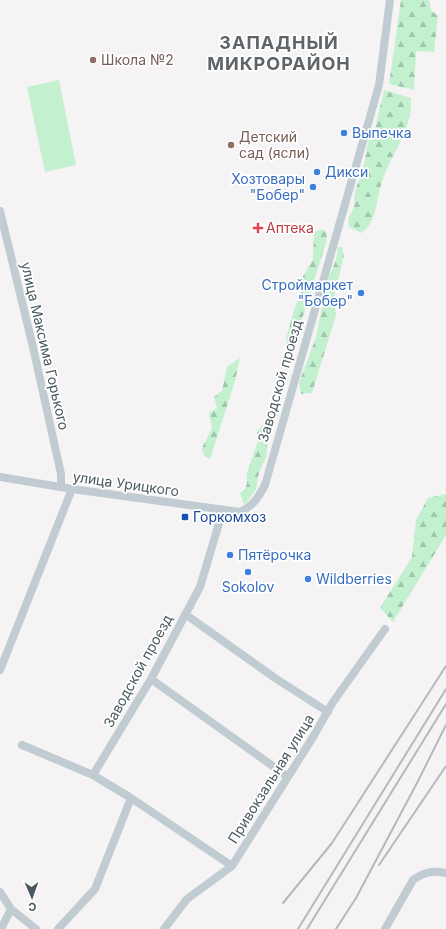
<svg xmlns="http://www.w3.org/2000/svg" width="446" height="929" viewBox="0 0 446 929" font-family="Inter,sans-serif">
<defs>
<pattern id="forest-firs" width="22" height="20" patternUnits="userSpaceOnUse"><rect width="22" height="20" fill="#c3f1cf"/><path d="M5 1l3.5 6h-7zM16 11l3.5 6h-7z" fill="#a0c6ab"/></pattern>
</defs>
<rect width="100%" height="100%" fill="#f5f3f3"/>
<!-- green -->
<path fill="#c3f1cf" d="M59,80l17,85 -31,7 -18,-85z"/>
<!-- forest -->
<path fill="url(#forest-firs)" d="M401,0h28l2,10 7,6 -4,36 -18,-1 -2,39 -25,-6z
M384,90l27,8c2,29 -19,55 -28,81 -7,18 -5,41 -21,54l-13,-6 -1,-7 6,-13 1,-15 10,-31 3,-19 7,-13z
M322,229l5,4 -1,10 -29,92 -9,16 -2,-12 8,-29 8,-20v-12l11,-19 1,-27z
M338,247h4l2,9 -10,41 2,18 -24,78 -11,1 -2,-11 17,-46 12,-58 8,-19z
M240,358l-5,23 -25,78 -6,-3 -2,-8 10,-20 -3,-15 8,-5 -3,-11 8,-6 5,-24z
M274,420l-7,23v12l-8,17 -3,18 -12,15 -4,-12 5,-4 2,-5v-11l11,-32 -1,-8 6,-9z
M446,494v41l-53,87 -13,-14 32,-51 4,-37 12,-22z"/>
<g fill="none" stroke-linecap="round" stroke-linejoin="round">
<!-- minor -->
<path stroke="#c1ccd2" stroke-width="8" d="M0,211l33,136 28,127v13
M0,477l72,12 168,23c13,-6 18,-14 25,-27l114,-400 11,-85
M185,614l90,64 53,34
M0,670l72,-181
M151,679l137,98
M22,745l71,30 38,23
M93,775l58,-96 49,-92 23,-77
M0,892l11,17 25,20
M1,929l10,-20
M58,929l37,-40 36,-91 101,68
M164,929l23,-30 45,-33 81,-129 20,-35 52,-73
M385,929l28,-49c11,-8 20,-10 33,-7"/>
<!-- rail -->
<path stroke="#b5b9bd" stroke-width="2" d="M379,865l67,-99
M283,903l49,-60 114,-177
M298,929l148,-240
M307,929l139,-225
M336,929l20,-31 61,-115 29,-58"/>
</g>
<!-- markers -->
<g fill="#8d6e63" stroke="#fff" stroke-width="1.5">
<circle cx="93" cy="60" r="4"/>
<circle cx="231" cy="145" r="4"/>
</g>
<g fill="#3f7fe0" stroke="#fff" stroke-width="1.5">
<circle cx="344" cy="133" r="4"/>
<circle cx="317" cy="172" r="4"/>
<circle cx="313" cy="187" r="4"/>
<circle cx="361" cy="293" r="4"/>
<circle cx="230" cy="555" r="4"/>
<circle cx="248" cy="572" r="4"/>
<circle cx="308" cy="579" r="4"/>
</g>
<path fill="#e0444e" stroke="#fff" stroke-width="1.5" d="M256 222h4v4h4v4h-4v4h-4v-4h-4v-4h4z"/>
<rect fill="#1a4fb4" stroke="#fff" stroke-width="1.5" x="181" y="513" width="8" height="8" rx="2"/>
<g text-anchor="middle" stroke-width="3.5" stroke-linejoin="round" paint-order="stroke">
<!-- education labels -->
<g font-size="14" fill="#785e54" stroke="#fff" text-anchor="start">
<text x="101" y="65">Школа №2</text>
<text x="239" y="142">Детский<tspan x="239" dy="16">сад (ясли)</tspan></text>
</g>
<!-- shop labels -->
<g font-size="14" fill="#366cbe" stroke="#fff" text-anchor="start">
<text x="352" y="138">Выпечка</text>
<text x="325" y="177">Дикси</text>
<text x="305" y="184" text-anchor="end">Хозтовары<tspan x="305" dy="16">"Бобер"</tspan></text>
<text x="353" y="290" text-anchor="end">Строймаркет<tspan x="353" dy="16">"Бобер"</tspan></text>
<text x="238" y="560">Пятёрочка</text>
<text x="316" y="584">Wildberries</text>
<text x="248" y="592" text-anchor="middle">Sokolov</text>
</g>
<!-- health labels -->
<g font-size="14" fill="#be3a42" stroke="#fff" text-anchor="start">
<text x="266" y="233">Аптека</text>
</g>
<!-- street labels -->
<g font-size="14" fill="#4a5961" stroke="#fff">
<text transform="translate(45 346) rotate(77)" y="5">улица Максима Горького</text>
<text transform="translate(280 381) rotate(-74)" y="5">Заводской проезд</text>
<text transform="translate(126 484) rotate(8)" y="5">улица Урицкого</text>
<text transform="translate(138 671) rotate(-61)" y="5">Заводской проезд</text>
<text transform="translate(271 779) rotate(-58)" y="5">Привокзальная улица</text>
</g>
<!-- transit labels -->
<g font-size="14" fill="#164399" stroke="#fff" text-anchor="start">
<text x="193" y="522">Горкомхоз</text>
</g>
<!-- district labels -->
<g font-size="18" font-weight="bold" letter-spacing="1" fill="#5f6468" stroke="#fff">
<text x="279" y="49">ЗАПАДНЫЙ<tspan x="279" dy="21">МИКРОРАЙОН</tspan></text>
</g>
</g>
<!-- north arrow -->
<g transform="translate(32 897) rotate(178)" stroke="#ffffff" stroke-width="3" paint-order="stroke">
<path d="M0-3L7 15L0 10L-7 15Z" fill="#4a5961"/>
<text y="-6" font-size="11" font-weight="bold" text-anchor="middle" fill="#4a5961">С</text>
</g>
</svg>
